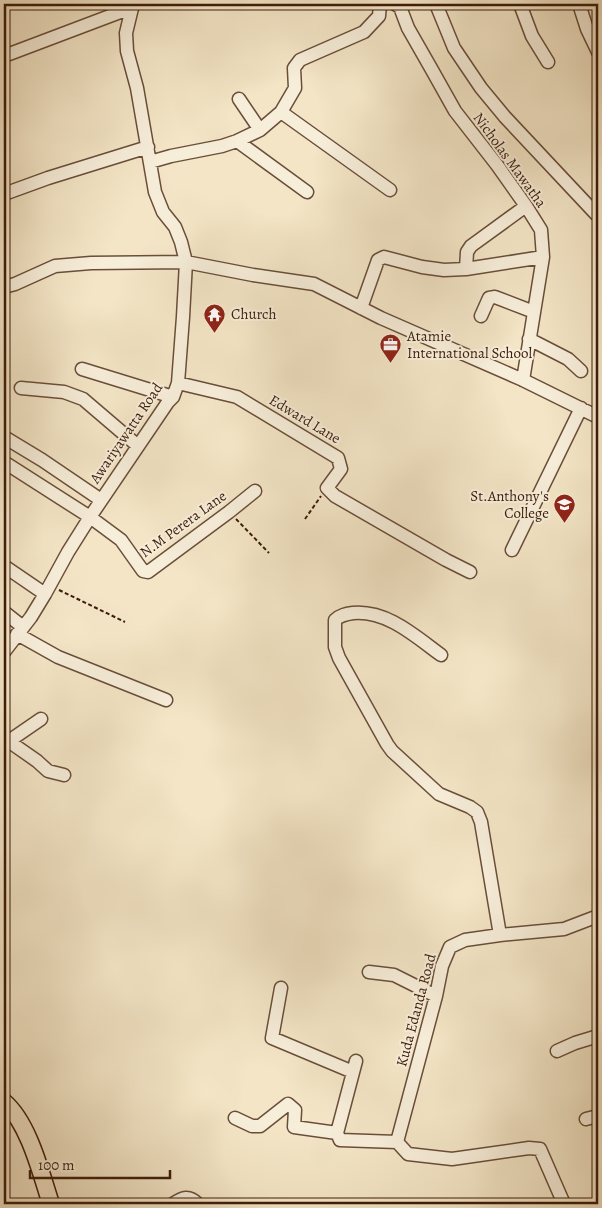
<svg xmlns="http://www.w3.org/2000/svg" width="602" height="1208" viewBox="0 0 602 1208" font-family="Alegreya,serif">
<rect width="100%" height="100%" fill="#f3e5c6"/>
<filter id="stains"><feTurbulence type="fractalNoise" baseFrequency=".004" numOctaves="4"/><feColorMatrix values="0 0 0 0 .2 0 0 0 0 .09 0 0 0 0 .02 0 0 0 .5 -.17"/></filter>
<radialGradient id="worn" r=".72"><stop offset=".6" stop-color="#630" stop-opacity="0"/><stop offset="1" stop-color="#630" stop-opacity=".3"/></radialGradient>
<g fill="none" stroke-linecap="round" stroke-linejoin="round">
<defs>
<path id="minor" d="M395,4l5,3 8,21 24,42 23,41 42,54 29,41 15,24 2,27 -20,123
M436,4l18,44 27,40 24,29 91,97
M520,4l12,32 16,26
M579,4l8,25 11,23
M4,56l127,-48
M239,99l21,31
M281,112l109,78
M237,141l70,51
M150,162l21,-6 51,-10 15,-5 23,-11 21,-18 14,-24 -1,-20 6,-8 64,-28 15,-16 1,-12
M4,194l44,-16 100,-31
M466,269l1,-17 4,-6 55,-40
M4,287l11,-3 40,-18 36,-3 95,-1 67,13 61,9 67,34 142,62 75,37
M361,308l17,-48 6,-3 38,10 22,3 22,-1 77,-12
M481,316l8,-18 6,-1 39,15
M529,339l39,20 13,12
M82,369l91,28
M178,383l59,14 101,61 3,11 -14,19 8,8 111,64 24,12
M21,388l43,4 19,7 55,47
M4,437l38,23 59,40
M4,462l86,55 31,23 22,31 5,1 81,-60 26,-21
M512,550l69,-142
M4,566l41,28
M4,612l19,15
M17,634l41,23 108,43
M4,652l27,-35 14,-23 23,-42 22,-35 78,-115 5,-5 5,-14 5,-66 3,-55 -5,-20 -6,-15 -12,-15 -8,-20 -18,-104 -10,-37 -1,-18 7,-29
M441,655c-26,-19 -54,-45 -88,-42 -7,1 -13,2 -18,7v27l4,11 48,86 5,7 47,43 31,13 7,5 4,10 19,113
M4,738l33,23 11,10 16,4
M9,741l32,-22
M369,972l25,3 42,21
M281,988l-9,50 81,34
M557,1051l18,-8 23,-7
M356,1061l-19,72 3,7 57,2 11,12 44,5 77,-11 11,1 24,55
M235,1118l17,8h8l28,-22 7,6 -1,17 43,6
M586,1119l12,-3
M397,1142l39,-146 6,-30 8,-19 15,-7 35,-5 64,-6 34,-13
M173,1204c10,-7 16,-9 25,0"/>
<path id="major" d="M4,1102c25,21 37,72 47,102"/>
</defs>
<!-- minor casing -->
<use href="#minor" stroke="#6a4e3a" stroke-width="15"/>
<!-- major casing -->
<use href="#major" stroke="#3d1c0b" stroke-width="19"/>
<!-- path -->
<path stroke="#3d1c0b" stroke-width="2" stroke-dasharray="4 2.5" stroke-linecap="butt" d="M236,519l33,34
M305,519l16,-23
M59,590l66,32"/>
<!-- minor -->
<use href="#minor" stroke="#f7eeda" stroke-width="12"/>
<!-- major -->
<use href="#major" stroke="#f3e5c6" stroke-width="16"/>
</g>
<!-- icons -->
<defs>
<symbol id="temple-pin" viewBox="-11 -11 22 30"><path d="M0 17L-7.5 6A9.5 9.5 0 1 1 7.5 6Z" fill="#8f2418" stroke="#f7eeda"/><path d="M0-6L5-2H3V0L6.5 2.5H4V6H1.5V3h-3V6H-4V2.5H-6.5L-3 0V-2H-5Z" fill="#fff"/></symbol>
<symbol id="office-pin" viewBox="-11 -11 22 30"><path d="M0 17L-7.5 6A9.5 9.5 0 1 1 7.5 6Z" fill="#8f2418" stroke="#f7eeda"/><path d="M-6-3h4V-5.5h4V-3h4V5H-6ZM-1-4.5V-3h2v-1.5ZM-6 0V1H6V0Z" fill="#fff"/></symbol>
<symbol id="school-pin" viewBox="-11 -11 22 30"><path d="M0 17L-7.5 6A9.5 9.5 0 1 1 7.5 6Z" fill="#8f2418" stroke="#f7eeda"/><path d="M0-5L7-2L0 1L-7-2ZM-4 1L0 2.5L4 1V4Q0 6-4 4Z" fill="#fff"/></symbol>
</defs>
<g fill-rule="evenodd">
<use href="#temple-pin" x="202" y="302" width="25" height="34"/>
<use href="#office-pin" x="378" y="332" width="25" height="34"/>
<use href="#school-pin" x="552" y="492" width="25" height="34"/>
</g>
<g text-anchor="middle" stroke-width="4" stroke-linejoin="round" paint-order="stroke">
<!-- street labels -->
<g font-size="15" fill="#3d1c0b" stroke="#f7eeda">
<text transform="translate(510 160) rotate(54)" y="5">Nicholas Mawatha</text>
<text transform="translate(305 419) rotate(31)" y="5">Edward Lane</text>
<text transform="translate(126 433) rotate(-56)" y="5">Awariyawatta Road</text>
<text transform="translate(183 524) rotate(-36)" y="5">N.M Perera Lane</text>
<text transform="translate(416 1010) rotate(-75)" y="5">Kuda Edanda Road</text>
</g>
<!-- poi labels -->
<g font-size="15" fill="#3d1c0b" stroke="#f7eeda" text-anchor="start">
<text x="231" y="319">Church</text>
<text x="407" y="341">Atamie<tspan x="407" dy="17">International School</tspan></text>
<text x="549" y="501" text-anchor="end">St.Anthony's<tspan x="549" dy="17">College</tspan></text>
</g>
</g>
<!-- margin -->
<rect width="602" height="1208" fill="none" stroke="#f3e5c6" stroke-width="20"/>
<rect x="5" y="5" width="592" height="1198" fill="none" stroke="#3d1c0b" stroke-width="2.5"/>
<rect x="10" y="10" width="582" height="1188" fill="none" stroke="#3d1c0b"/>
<!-- scale -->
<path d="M30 1170v8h140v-8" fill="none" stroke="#3d1c0b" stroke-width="2.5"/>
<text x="38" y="1170" font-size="15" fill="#3d1c0b" stroke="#f7eeda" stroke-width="4" paint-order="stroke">100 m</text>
<rect width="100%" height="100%" filter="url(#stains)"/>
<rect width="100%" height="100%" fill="url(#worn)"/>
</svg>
